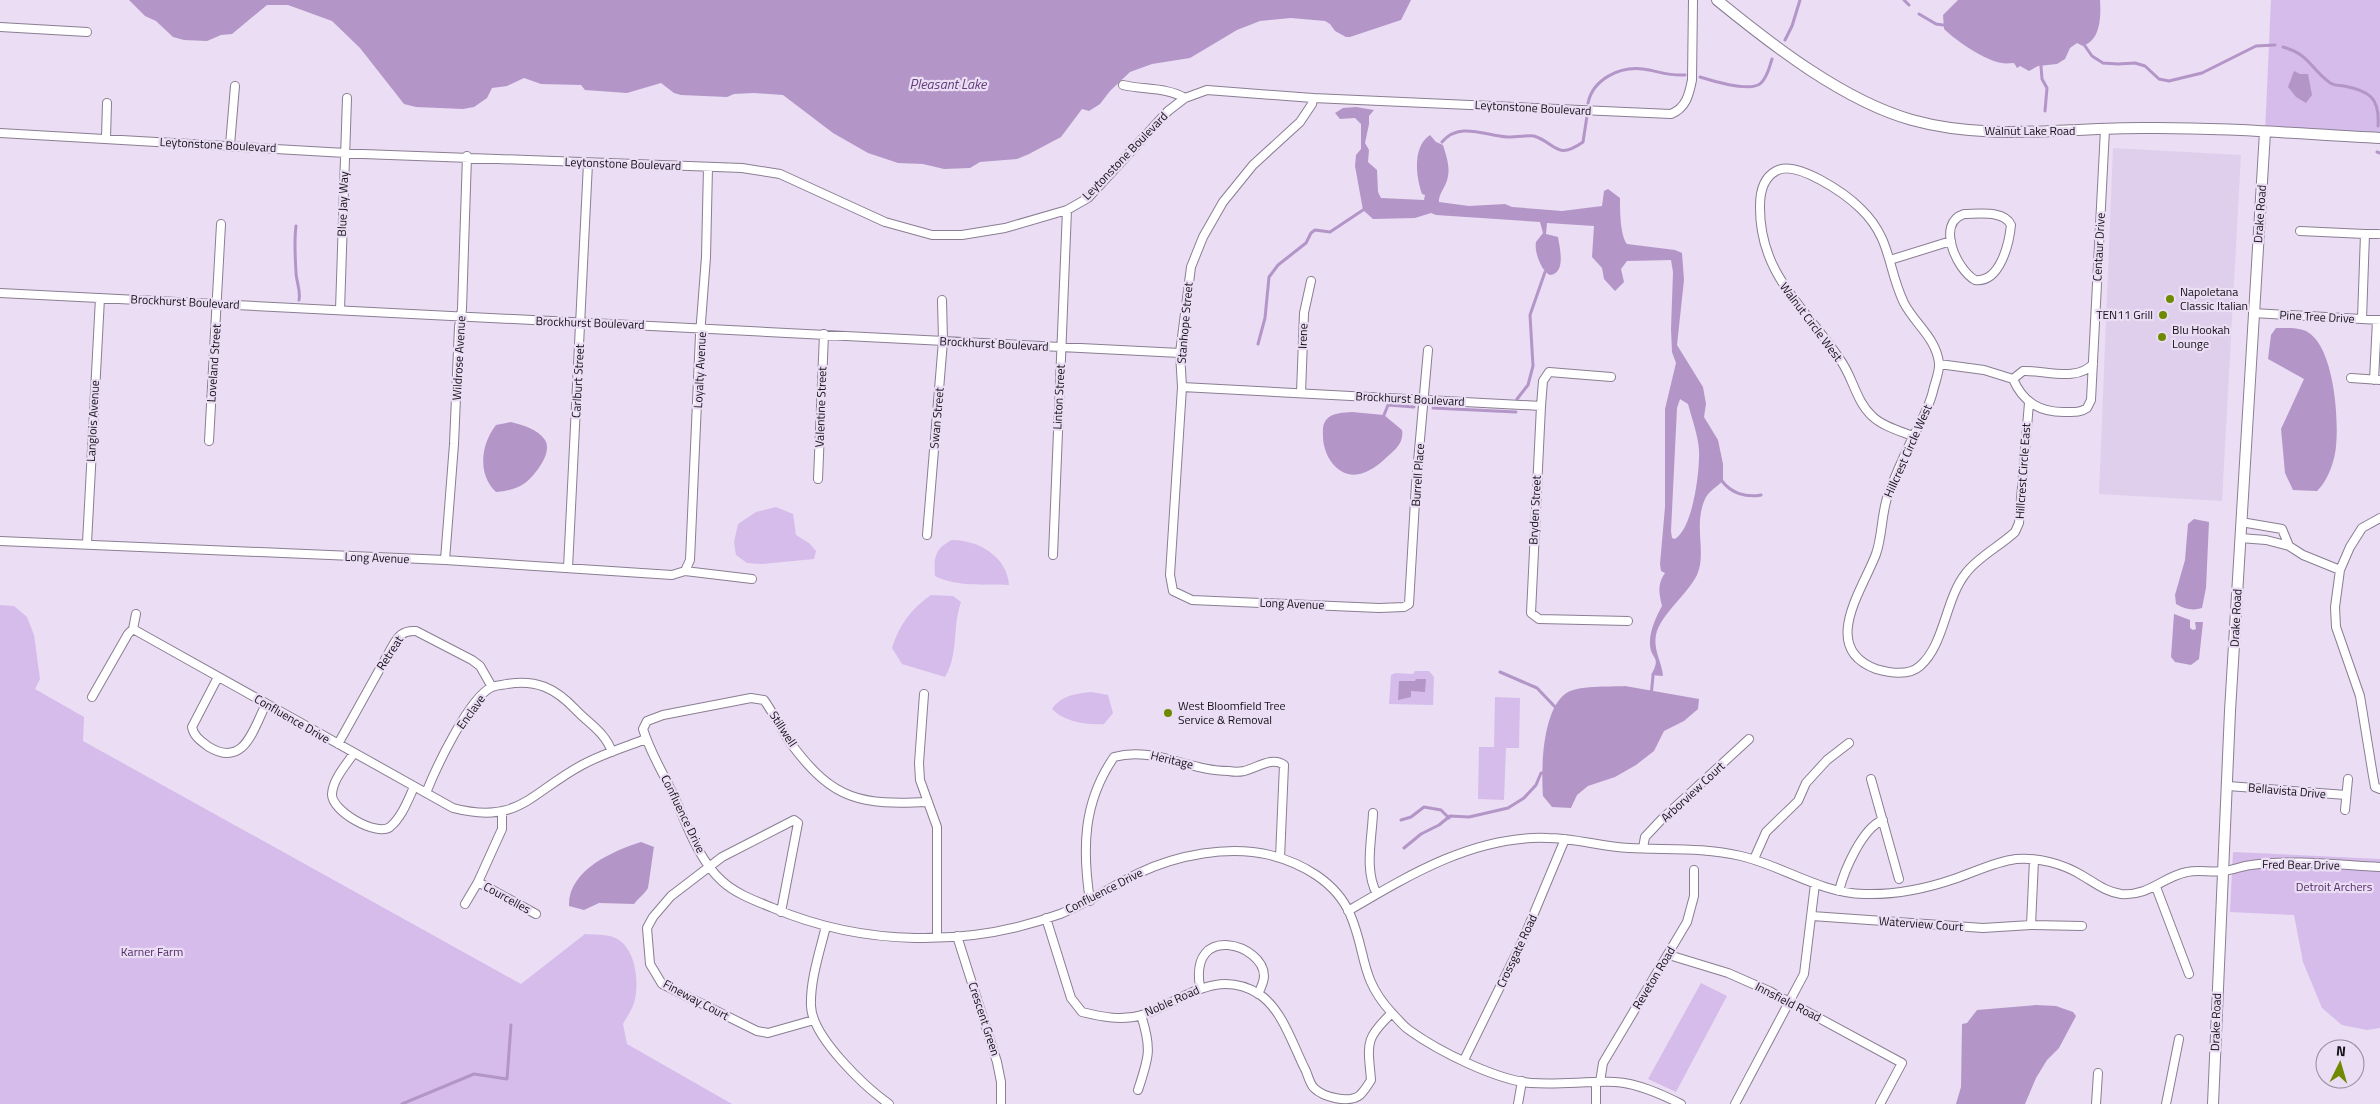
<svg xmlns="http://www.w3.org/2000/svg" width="2380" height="1104" viewBox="0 0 2380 1104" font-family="'Titillium Web',sans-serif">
<rect width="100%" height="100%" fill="#eaddf4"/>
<!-- built -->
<path fill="#e0cfec" d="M2113,148l128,7 -19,346 -123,-7z"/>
<!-- green -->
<path fill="#d6bcea" d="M2271,0h109v138l-115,-5z
M776,507l17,7 3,21 13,8 7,8 -2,8 -53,5 -14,-1 -11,-8 -2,-13 4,-18 18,-12z
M952,540c26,0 55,16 57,45 -23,-1 -53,2 -74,-9 -1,-18 -1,-27 17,-36z
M931,595l22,1 8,6c-9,25 -2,52 -16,75l-43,-13 -10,-16c7,-23 19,-39 39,-53z
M0,605l14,1 13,11 7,18 6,44 -5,10 49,28 -1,24 438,243 64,-50c9,1 20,0 28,3 23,8 27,46 21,66 -2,7 -8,15 -11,21l4,20 105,60h-732z
M1415,671h14l5,6 -1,28 -44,-1 2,-29 4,-2 18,1z
M1091,692l17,3 5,18 -9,11c-17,1 -40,-2 -52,-15 10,-14 23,-15 39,-17z
M1495,697l25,1 -1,50h-13l-2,52 -26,-1 1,-52h15z
M2233,852l147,7v169l-13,2 -25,-5 -20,-17 -19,-46 -9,-47 -64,-3z
M1701,983l26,13 -51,96 -28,-13z"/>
<!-- water -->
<path fill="#b396c7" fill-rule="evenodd" d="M129,0h1282l-10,20 -51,17h-4l-11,-6 -5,-7 -5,-3 -34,-3 -31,3 -23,9 -47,28 -38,6 -22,8 -20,19 -10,13 -11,7 -7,-2 -21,28 -32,17 -12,5 -37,3 -10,6 -26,1 -21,-5 -25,-1 -30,-10 -35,-20 -50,-38 -29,-2 -20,1 -7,3 -46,-2 -7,-2 -13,-10 -34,10 -42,-3 -4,-5 -40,-1 -17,-6 -17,8 -15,2 -5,10 -13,9 -11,2 -47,-2 -12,-3 -44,-56 -28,-27 -44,-16h-21l-35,29 -11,1 -14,6 -23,-1 -11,-3 -17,-16 -11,-5z
M1958,0h142c1,16 1,40 -17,46l-6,-3 -7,5 -5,11 -8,5 -19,2 -9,5 -9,-5 -3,2 -3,-5c-4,0 -8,1 -12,0 -16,-2 -46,-22 -58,-34l-1,-14z
M2294,71l6,3h8l4,21 -6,8 -10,-6 -8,-10z
M1356,107l18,3 -5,6v8l-4,19 4,7 -1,12 9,8 1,22 3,6 43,2 1,-5 -3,-1c-6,-17 -10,-47 8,-59l6,7 7,3c3,10 7,21 5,31 -1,10 -10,18 -9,26l30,4 36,-2 7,3 50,4 40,-5 2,-15 4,-2 12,9c0,12 0,37 7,46l48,6 7,3 2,27 -7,65 26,42 3,17 -2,13 14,23 5,24v16c-5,7 -14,10 -18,19 -12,27 2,53 -8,76 -10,20 -37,40 -41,60 -3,15 6,27 7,41l-12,-1c11,-19 0,-15 -1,-30 -1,-13 6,-28 12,-39 -3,-12 -5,-22 3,-33l-4,-2 -1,-7 5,-57v-98l11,-46 -4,-11 -1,-23 2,-57 -2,-12 -44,1 -6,8 3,13 -9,9 -11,-12 -2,-11 -10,-11 2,-31 -47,-3 -1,11 12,3c2,12 8,36 -8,38 -9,-4 -16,-24 -14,-33l7,-9 -3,-11 -104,-7 -5,-2 -16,5 -42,1 -10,-9 -8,-44 1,-11 5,-6v-25l-6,-6 -15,1 -5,-6 8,-5zM1680,399l8,5c4,15 10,31 11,46 1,21 -6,78 -24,89l-3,-1 -1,-7 6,-123z
M2276,328c9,0 21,-1 30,3 28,14 33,87 30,115 -1,14 -8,35 -19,45l-24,-1 -8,-17 -4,-44 23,-50 -36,-20 3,-24z
M1352,412l32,3 18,15c2,12 -6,19 -14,26 -7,7 -16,14 -25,17 -23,8 -39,-15 -40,-35 0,-6 -1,-13 3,-18 6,-8 18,-7 26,-8z
M511,422c11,3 27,7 34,18 8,13 -10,35 -20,43 -8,6 -19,8 -29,9 -19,-18 -15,-48 0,-67z
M2194,519l15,3 -3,66 -4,20c-9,3 -18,1 -26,-4l-1,-9 10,-35 3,-36z
M2174,614l16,6v8l3,2 3,-1 -1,-7h8l-4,37 -8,6 -16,-3 -4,-5z
M1416,679h10l-1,13 -14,-1v6l-13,3 1,-19h16z
M1625,686l74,13 -1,10 -14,12 -20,10 -10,20 -18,14 -21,12 -27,9 -11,9 -6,13 -19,-1 -9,-11c-2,-26 -1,-84 22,-102 11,-9 45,-7 60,-8z
M641,842l13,5c-1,5 -5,37 -6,41 -3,5 -10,11 -14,16l-35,-1 -15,7 -15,-4c-1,-36 44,-55 72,-64z
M2036,1005l20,1 17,6 3,4 -17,32 -12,12 -11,18 -11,26h-69l5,-17 1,-63 5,-1 10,-13z"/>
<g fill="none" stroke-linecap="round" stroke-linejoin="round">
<!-- stream -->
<path stroke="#b396c7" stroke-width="3" d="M1904,0l5,5
M1919,14l17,10 7,1
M1785,40l7,-14 8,-26
M2085,46l7,10 11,7 15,1 17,-1 10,3 14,13 10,2 33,-8 54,-27 19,-1
M2283,47c26,7 28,22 46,35 4,4 10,3 15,4 25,5 36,11 34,40
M2041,66l1,13 5,9 -2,23
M1700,77c13,4 51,16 61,6 7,-7 8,-15 11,-24
M1588,103c5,-24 32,-37 55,-34 15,2 25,7 42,6
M1442,142c17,-21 44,-6 65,-5 7,0 23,-2 27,-1 22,7 22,25 49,6l4,-26
M2377,152l3,1
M296,226c-2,15 -1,30 0,46 0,9 5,18 3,28
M1258,344l7,-26 4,-41 9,-12 28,-22 5,-10 4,-3 15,2 33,-22
M1517,399l11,-14 5,-19 -3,-51 15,-43
M1433,408l83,4
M1384,415l4,-10 26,2
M1722,481c9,12 24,17 39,14
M1500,672l37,16 20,21
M1651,696l2,-20
M1401,820l10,-3 13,-10 17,3 8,8
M1404,848l17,-14 18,-9 11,-9 19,1 39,-9 16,-10 12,-13 5,-12h3
M402,1104l72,-30 33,5 4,-54"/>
<defs>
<path id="minor" d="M0,27l87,5
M1123,85c21,5 43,2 62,13
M1313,98l-1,6 -12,18 -47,43 -30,37 -20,35 -12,30 -11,86 2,34 -12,188 3,16 19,9 187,8 25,-1 5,-3 7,-120 12,-134
M0,133l363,21 379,14 38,6 105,48 47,13h30l43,-7 62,-18 21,-12 80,-87 17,-13 22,-8 106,8 358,16c15,-6 18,-19 21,-34l1,-80
M106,138l1,-35
M230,145l5,-59
M1964,214c15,0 40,-4 47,11 -2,19 -11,58 -36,55 -19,-11 -39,-57 -11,-66z
M2300,231l65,3 -3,85
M2365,234h13
M1890,260l61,-19
M0,293l1180,60
M340,310l7,-212
M2253,313l127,7
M1939,364l45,6 29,9c10,23 26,33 51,33 9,0 16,1 23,-4l4,-8 14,-271
M2351,378l29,2
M2013,379l10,-8c22,-1 54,11 70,-7
M2374,380l3,-60
M1182,387l359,19 2,-25 6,-9 62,5
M1301,393l3,-80 7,-32
M1541,406l-10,207 8,6 89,2
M1913,436c-13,-5 -31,-10 -41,-20 -16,-15 -19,-38 -31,-55 -35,-53 -82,-86 -81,-155 0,-14 3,-28 16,-35 20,-12 70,23 85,38 31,30 26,59 43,94 11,21 32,35 35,60 1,8 -4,19 -6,28 -4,17 -13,32 -21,48 -8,17 -16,35 -23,53 -8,20 -6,42 -13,62 -13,35 -57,94 0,115 14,4 33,7 44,-3 25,-22 25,-67 46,-93 12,-16 34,-27 49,-41l4,-9 10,-120
M209,441l12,-217
M818,479l6,-145
M2380,518l-18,10 -12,19 -10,23 -5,37 1,20 24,69 13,80 2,11 5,2
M927,535l16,-194 -1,-41
M2240,538l26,2 23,6 -7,-17 -41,-7
M0,541l445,19 227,15 13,-4 67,8
M87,543l13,-245
M2289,546l14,9 37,15
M1053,555l14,-345
M445,560l9,-116 5,-117 3,-18 5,-153
M568,568l20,-405
M685,571l5,-11 10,-225 6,-78 2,-90
M133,629l3,-15
M218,677l-26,50c2,10 9,14 17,20 35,21 44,-17 57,-43
M924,694l-5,69 1,17 17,47v110
M92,697l36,-63 5,-5 320,179c66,17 77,-15 129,-43 20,-11 43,-18 64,-26
M338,744l54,-97c6,-11 11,-17 24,-16l56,29 8,6 12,21
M354,753c-8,12 -21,26 -22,41 -1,17 45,43 58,33 12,-10 18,-27 24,-40
M1871,779l28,100
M2228,786l118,9
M426,793c9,-23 43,-96 66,-106 5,-2 11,-2 15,-3 29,-5 48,4 68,25 14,15 30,23 37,43
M928,802c-67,3 -94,-1 -136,-57 -10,-14 -18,-31 -28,-45l-13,-2 -88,17 -16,6 -4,8c7,23 19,42 29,63 13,28 26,68 50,89 14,13 34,20 51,27 90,38 194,40 287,6 28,-11 52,-28 79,-41 38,-18 89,-28 131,-18 32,8 66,27 80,59 17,39 9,63 41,98 6,6 11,13 18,18 29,21 87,50 122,53 28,2 56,-2 84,-1 22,1 46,12 66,22
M2345,810l3,-31
M502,813v16l-24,53 58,32
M1373,813c-1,26 -9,58 4,81
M1643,848l2,-11 16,-17 88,-81
M1754,859l12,-27 32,-31 8,-18 21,-23 22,-17
M2156,887l33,87
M1839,891c5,-20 23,-63 44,-71
M1090,901c-8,-53 -7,-99 24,-144 39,-11 75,14 115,14 5,1 10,1 15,0 13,-3 28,-15 40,-6l-4,93
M465,904l13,-22
M1348,911c61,-36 127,-76 200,-73 27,0 54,9 81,10 38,2 74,-1 112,8 42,10 79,37 123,38 31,1 61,-5 90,-15 21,-7 40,-17 62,-20 22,-2 48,5 67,17 12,7 23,16 38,18 29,2 41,-17 66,-22 12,-3 25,1 37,-1 9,-1 18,-5 27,-6 42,-6 87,0 129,2
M781,912l17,-89 -4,-3 -72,37 -51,39 -18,21 -6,11 3,36 12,20 95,47 11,2 46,-13
M1812,916l171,12 48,-3 3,-65
M1046,918l25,80 11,14c20,5 40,9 60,3 40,-13 73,-48 117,-21 24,16 34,52 47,77 2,5 4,13 8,17 9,9 35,16 46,7 4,-4 8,-10 11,-15 -3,-36 -7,-41 21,-67
M2031,925l51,1
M826,926c-6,25 -16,54 -15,80 1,31 54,81 78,98
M957,936l40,126 4,20v22
M1669,955l59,18 41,18 133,72 -22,41
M1200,987c-11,-65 64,-43 64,-11 0,6 -3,12 -6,18
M1464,1060l58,-118 43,-103
M1596,1082v22
M1600,1082l3,-19 84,-141 7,-26v-26
M1138,1090c11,-33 14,-41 3,-75
M1518,1104l4,-23
M1735,1104l69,-130 11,-90
M2096,1104l2,-31
M2166,1104l13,-65"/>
<path id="tertiary" d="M1717,0c55,45 127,101 195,120 75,21 153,8 230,8 79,-1 159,6 238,10
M2213,1104l17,-393 35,-579"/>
</defs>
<!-- minor casing -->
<use href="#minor" stroke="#8a7e92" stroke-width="10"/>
<!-- tertiary casing -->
<use href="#tertiary" stroke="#8a7e92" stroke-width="12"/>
<!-- minor -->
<use href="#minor" stroke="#fff" stroke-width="8"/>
<!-- tertiary -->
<use href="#tertiary" stroke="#fff" stroke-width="10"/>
</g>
<!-- markers -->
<g fill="#6f8a00" stroke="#eaddf4" stroke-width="2">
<circle cx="2170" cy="299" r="5"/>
<circle cx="2163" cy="315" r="5"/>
<circle cx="2162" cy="337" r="5"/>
<circle cx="1168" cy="713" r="5"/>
</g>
<g text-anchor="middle" stroke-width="4.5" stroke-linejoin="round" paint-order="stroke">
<!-- street labels -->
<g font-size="12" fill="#151118" stroke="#eaddf4">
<text transform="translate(1533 108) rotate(3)" y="4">Leytonstone Boulevard</text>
<text x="2030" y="135">Walnut Lake Road</text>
<text transform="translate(218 145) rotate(3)" y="4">Leytonstone Boulevard</text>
<text transform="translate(1125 156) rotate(-46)" y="4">Leytonstone Boulevard</text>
<text transform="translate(623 164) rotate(2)" y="4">Leytonstone Boulevard</text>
<text transform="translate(343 204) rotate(-88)" y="4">Blue Jay Way</text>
<text transform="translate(2260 214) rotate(-86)" y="4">Drake Road</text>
<text transform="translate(2099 247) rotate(-87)" y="4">Centaur Drive</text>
<text transform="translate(185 302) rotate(3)" y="4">Brockhurst Boulevard</text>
<text transform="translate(2317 317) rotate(3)" y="4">Pine Tree Drive</text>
<text transform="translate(1811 322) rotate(53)" y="4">Walnut Circle West</text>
<text transform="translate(590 323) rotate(2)" y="4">Brockhurst Boulevard</text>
<text transform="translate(1185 323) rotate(-85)" y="4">Stanhope Street</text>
<text transform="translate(1303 336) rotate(-88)" y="4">Irene</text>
<text transform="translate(994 344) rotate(3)" y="4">Brockhurst Boulevard</text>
<text transform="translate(459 358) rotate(-87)" y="4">Wildrose Avenue</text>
<text transform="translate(214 363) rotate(-86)" y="4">Loveland Street</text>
<text transform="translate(700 370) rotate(-87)" y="4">Loyalty Avenue</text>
<text transform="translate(578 381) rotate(-87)" y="4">Carlburt Street</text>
<text transform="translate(1059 397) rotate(-87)" y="4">Linton Street</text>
<text transform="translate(1410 399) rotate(3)" y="4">Brockhurst Boulevard</text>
<text transform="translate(821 407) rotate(-88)" y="4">Valentine Street</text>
<text transform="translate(937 418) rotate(-85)" y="4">Swan Street</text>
<text transform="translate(93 421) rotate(-87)" y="4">Langlois Avenue</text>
<text transform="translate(1908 451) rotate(-66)" y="4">Hillcrest Circle West</text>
<text transform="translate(2023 471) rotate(-86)" y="4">Hillcrest Circle East</text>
<text transform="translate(1418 475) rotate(-86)" y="4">Burrell Place</text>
<text transform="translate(1535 510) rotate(-87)" y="4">Bryden Street</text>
<text transform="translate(377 558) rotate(2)" y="4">Long Avenue</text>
<text transform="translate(1292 604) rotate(2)" y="4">Long Avenue</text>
<text transform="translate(2236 618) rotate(-87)" y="4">Drake Road</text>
<text transform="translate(390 653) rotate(-57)" y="4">Retreat</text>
<text transform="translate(471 712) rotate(-54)" y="4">Enclave</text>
<text transform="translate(292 719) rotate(30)" y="4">Confluence Drive</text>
<text transform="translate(783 729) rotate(57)" y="4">Stillwell</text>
<text transform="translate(1172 760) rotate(13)" y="4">Heritage</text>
<text transform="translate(2287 791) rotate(5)" y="4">Bellavista Drive</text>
<text transform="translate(1693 792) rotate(-43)" y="4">Arborview Court</text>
<text transform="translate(683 814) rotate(64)" y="4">Confluence Drive</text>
<text transform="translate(2301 865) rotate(1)" y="4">Fred Bear Drive</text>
<text transform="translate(1104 891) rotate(-27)" y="4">Confluence Drive</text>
<text transform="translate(507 898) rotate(29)" y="4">Courcelles</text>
<text transform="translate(1921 924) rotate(4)" y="4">Waterview Court</text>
<text transform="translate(1517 951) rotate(-65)" y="4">Crossgate Road</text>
<text transform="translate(1654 978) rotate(-59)" y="4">Reveton Road</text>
<text transform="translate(696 1000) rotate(28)" y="4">Fineway Court</text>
<text transform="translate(1172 1001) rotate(-24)" y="4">Noble Road</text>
<text transform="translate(1788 1002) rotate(27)" y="4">Innsfield Road</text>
<text transform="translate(984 1019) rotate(72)" y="4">Crescent Green</text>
<text transform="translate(2216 1022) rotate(-88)" y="4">Drake Road</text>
</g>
<!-- poi labels -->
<g font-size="12" fill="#151118" stroke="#eaddf4" text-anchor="start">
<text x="2180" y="296">Napoletana<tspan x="2180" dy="14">Classic Italian</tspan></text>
<text x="2153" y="319" text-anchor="end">TEN11 Grill</text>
<text x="2172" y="334">Blu Hookah<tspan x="2172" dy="14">Lounge</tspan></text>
<text x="1178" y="710">West Bloomfield Tree<tspan x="1178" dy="14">Service &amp; Removal</tspan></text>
</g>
<!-- park labels -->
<g font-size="12" fill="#512b67" stroke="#eaddf4">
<text x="2334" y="891">Detroit Archers</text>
<text x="152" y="956">Karner Farm</text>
</g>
<!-- water labels -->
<g font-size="14" font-style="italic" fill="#633e7b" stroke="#eaddf4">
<text x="948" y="89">Pleasant Lake</text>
</g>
</g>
<!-- north arrow -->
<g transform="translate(2340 1064) rotate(5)"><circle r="24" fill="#eaddf4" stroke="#958b9c"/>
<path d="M0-4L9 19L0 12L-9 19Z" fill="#6f8a00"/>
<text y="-8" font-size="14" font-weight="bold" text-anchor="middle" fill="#151118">N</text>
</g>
</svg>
